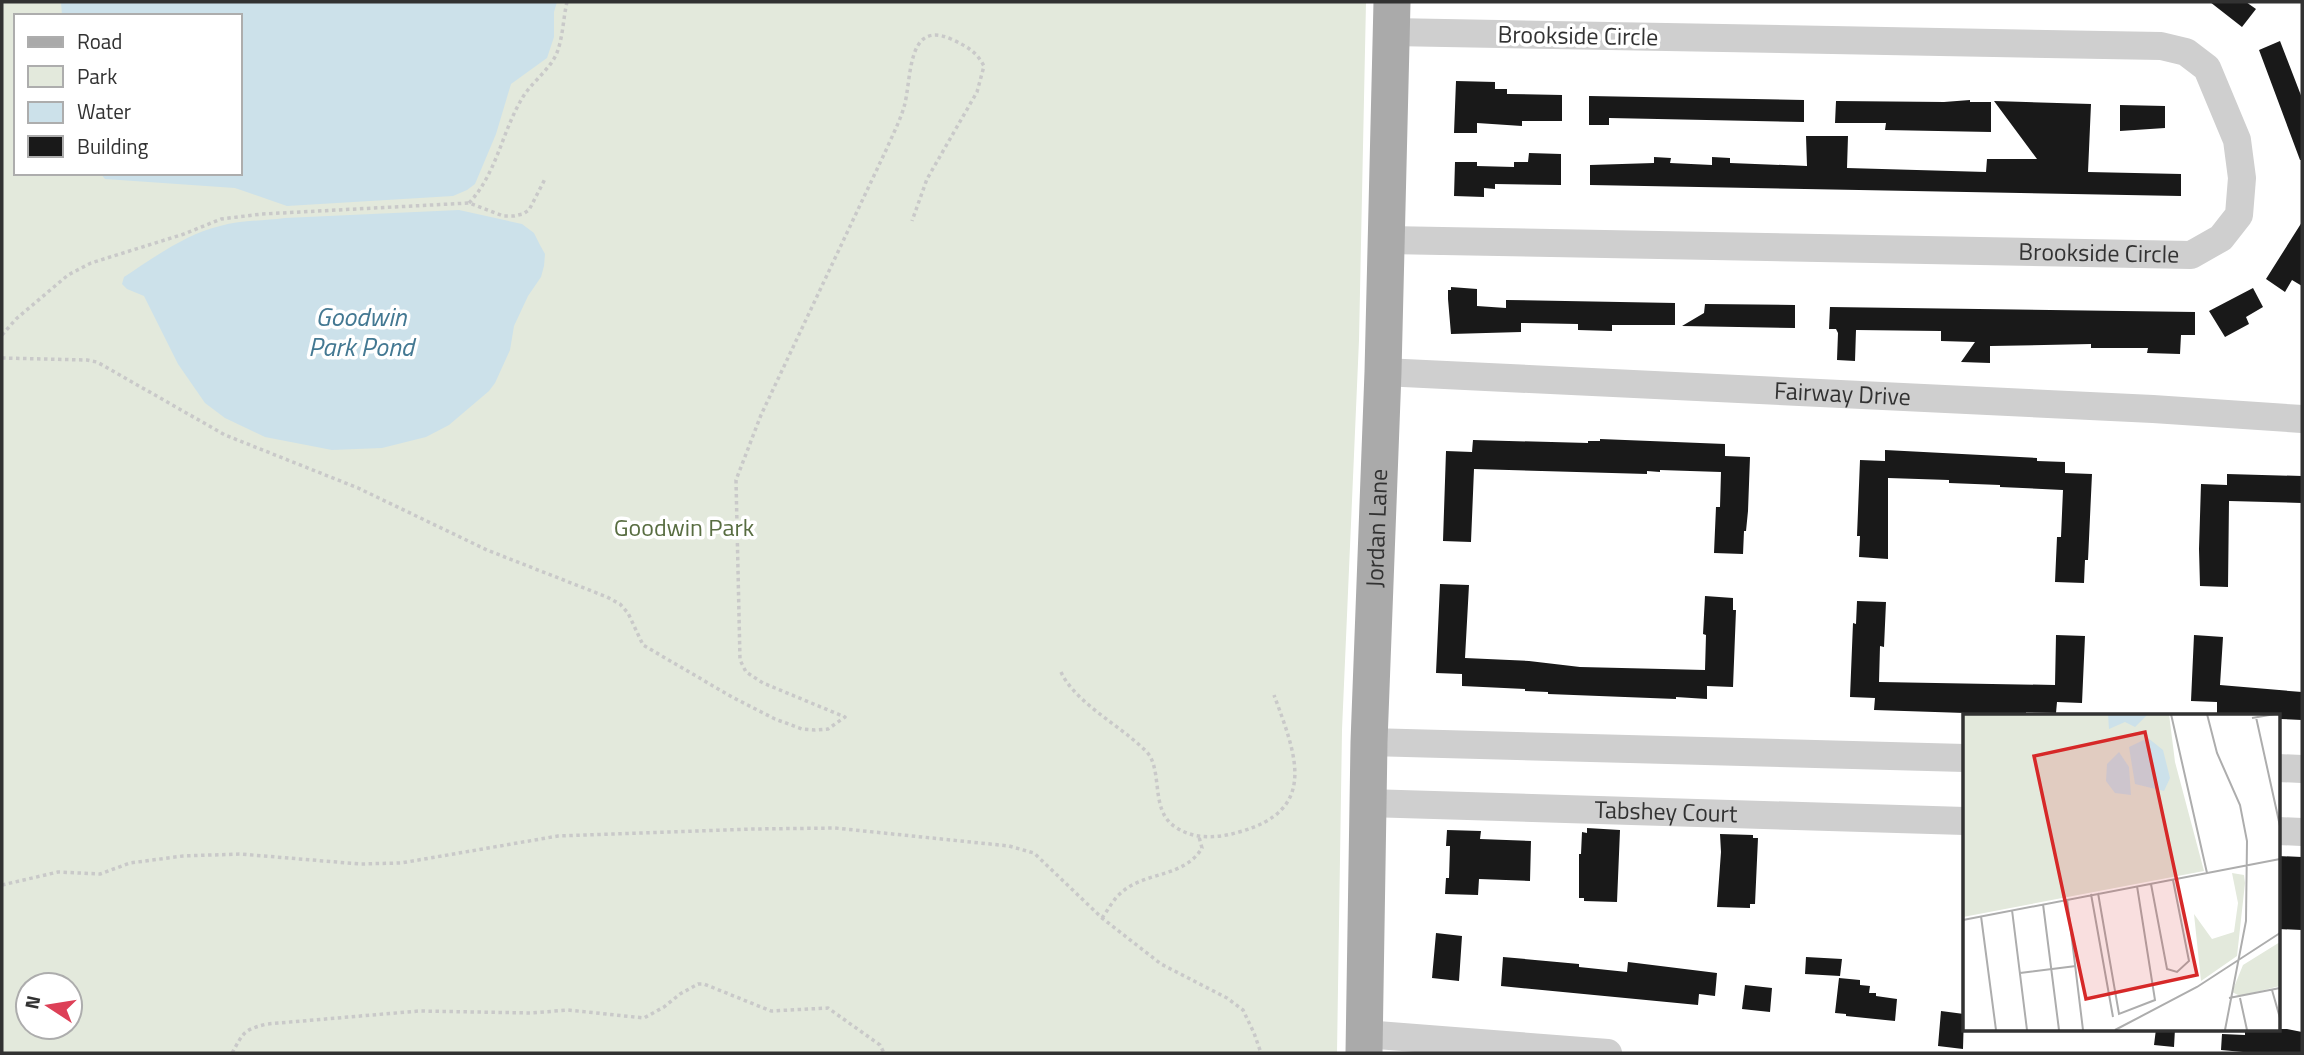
<svg xmlns="http://www.w3.org/2000/svg" width="2304" height="1055" viewBox="0 0 2304 1055" font-family="'Titillium Web',sans-serif">
<rect width="100%" height="100%" fill="#fff"/>
<!-- green -->
<path fill="#e3e9dc" fill-rule="evenodd" d="M2,2h1364l-7,338 -17,390 -5,323h-1335zM16,16h224v157h-224zM28,985h42v42h-42z"/>
<!-- water -->
<path fill="#cce1ea" d="M61,2h496l-3,10v25l-7,21 -36,26 -15,50 -21,50 -8,6 -14,6 -166,10 -52,-18 -130,-9 -5,-6h140v-157h-176l-2,-1z
M459,210l63,14 12,9 6,12 5,9 -1,12 -3,11 -13,19 -14,30 -4,24 -15,33 -6,8 -40,34 -23,12 -44,11 -50,2 -67,-13 -40,-19 -20,-15 -27,-39 -34,-68 -17,-7 -5,-5 2,-7c29,-19 62,-43 96,-51 21,-6 43,-5 65,-8z"/>
<!-- building -->
<path fill="#191919" d="M2210,2h36l10,7 -14,18z
M2280,41l22,57v62h-2l-41,-110z
M1456,81l39,1v7h12v5l55,1v26h-40v5l-45,-3v10h-23z
M1589,96l215,4v22l-195,-4v7h-20z
M1970,100v2h21v30l-106,-2 1,-7h-51l1,-22 108,1z
M1994,101l97,3 -3,68 93,2v22l-591,-11v-20l64,-2v-6l17,1 -1,5 42,2v-8l18,1v5l77,3 -1,-30h42l-1,32 139,4 1,-13h50z
M2120,105l45,1v22l-45,3z
M1529,153l32,1v31l-66,-1v5l-11,-1v9l-30,-1 1,-34h22v4l37,1v-5h14z
M2302,222v64l-10,-6 -7,12 -19,-13z
M1451,287l26,2v17l29,2v-8l169,3v22h-63v6l-34,-1v-6l-57,-1v9l-70,2 -3,-35v-9h3z
M2253,288l10,19 -17,10 3,7 -24,13 -16,-26z
M1705,304l90,1v23l-113,-2 22,-13z
M1830,307l365,5v23h-14l-1,19 -33,-1 1,-5h-57v-4l-101,2v17l-29,-1 14,-20 -34,-1v-10l-85,-1 -1,31 -18,-1 1,-27 -2,-4h-7z
M1600,439l125,5v12l25,1 -2,54 -2,20h-2l-1,23 -29,-1 2,-46h4l1,-35 -61,-2v2l-13,-1v3l-173,-5 -3,73 -28,-1 3,-90 26,1 1,-12 115,3v-2h12z
M1885,450l152,8v3l28,1v11l27,1 -4,86h-3l-1,23 -29,-1 2,-45h4l2,-47 -63,-3v-2l-51,-2v-3l-61,-2v81l-29,-2 1,-21h-3l3,-76 25,1z
M2227,474l75,2v27l-73,-2 -1,86 -28,-1 -1,-37 2,-65 26,1z
M1440,584l29,1 -4,73 64,3 51,6 125,3 1,-35 -3,-1 2,-38 28,2v12h3l-3,77 -26,-1v13l-31,-2v2l-128,-5v-2l-23,-1v-2l-63,-3v-12l-26,-1z
M1857,601l29,1 -2,45 -4,-1 -1,36 176,3 1,-50 29,1 -3,67 -25,-1 -1,11 -30,-1v3l-152,-5 1,-12 -25,-1 3,-74 3,1z
M2194,635l29,2 -3,48 82,7v28l-22,-1 -2,-3 -61,-2v-12l-26,-1z
M1587,828l33,2 -3,72 -33,-1v-3h-5v-44h2l1,-22 5,1z
M1447,830l34,1 -1,8 51,2 -1,40 -51,-2 -1,16 -33,-1 1,-16h3l1,-32h-4z
M1720,834l33,1v3h5l-3,66h-5v4l-33,-1 4,-55z
M2278,856l24,1v73l-24,-1z
M1436,933l26,3 -3,45 -27,-3z
M1503,957l76,7v3l48,5 1,-10 89,11 -2,23 -16,-2 -1,11 -197,-19z
M1806,957l36,2 -2,17 -35,-2z
M1839,978l21,2v5l10,1 -1,7h7v3l21,3 -2,22 -49,-5v-2l-11,-1z
M1745,985l27,3 -2,24 -28,-3z
M1941,1011l23,3 -1,35 -25,-3z
M2156,1029h19l-1,18 -20,-2z
M2245,1029h42l15,3v21h-48l-33,-3 1,-16 23,1z"/>
<g fill="none" stroke-linecap="round" stroke-linejoin="round">
<!-- path -->
<path stroke="#c9c9c9" stroke-width="3.5" stroke-dasharray="3.5 3.5" stroke-linecap="butt" d="M469,203c27,-29 32,-67 51,-101 9,-18 27,-29 36,-47 7,-16 7,-36 11,-53
M2,335l14,-16 52,-44 23,-12 93,-29 37,-15 41,-5 207,-11 34,13h11l9,-2 6,-4 16,-31
M2,358l85,2 10,2 128,73 133,53 129,62 120,47 13,7 8,9 15,32 89,52 43,22 27,10 13,1 13,-1 17,-12 -82,-34 -17,-11 -6,-12 -4,-180 25,-65 126,-267c6,-14 13,-27 17,-41 8,-27 2,-88 47,-68 15,7 25,12 33,27l-7,26 -50,87 -15,42
M1061,672c11,25 48,48 69,65 7,6 15,12 20,19 12,22 1,57 27,72 19,12 41,10 62,4 80,-22 57,-77 35,-137
M2,885l56,-13 42,2 30,-11 53,-7 57,-2 120,10 41,-1 157,-27 196,-7 81,-1 174,18 25,7 68,65 59,46 66,34 16,12 11,23 7,20
M1102,918c6,-8 12,-20 20,-26 24,-21 62,-14 80,-44l-3,-11
M232,1053c12,-21 11,-23 35,-29l152,-13 112,2 37,-3 76,8 20,-11 16,-13 18,-10h6l67,27 57,-3 52,37 4,8"/>
<!-- minor -->
<g stroke="#cfcfcf" stroke-width="28">
<path id="s1" d="M1387,240l804,15 30,-17 18,-23 3,-37 -5,-38 -30,-72 -21,-16 -25,-6 -770,-14"/>
<path id="s2" d="M1383,372l770,37 149,10"/>
<path d="M1369,742l596,16"/>
<path d="M2278,768l24,1"/>
<path id="s3" d="M1367,803l598,18"/>
<path d="M2278,831l24,1"/>
<path d="M1364,1034l244,19"/>
</g>
<!-- major -->
<path stroke="#aaa" stroke-width="37" id="s4" d="M1364,1053l5,-311 14,-370 9,-370"/>
</g>
<g text-anchor="middle" stroke-width="7" stroke-linejoin="round" paint-order="stroke">
<!-- street labels -->
<g font-size="24" fill="#323232" stroke="#fff">
<text transform="translate(1578 36) rotate(1)" y="8">Brookside Circle</text>
<text dy="8" stroke="none"><textPath href="#s1" startOffset="712">Brookside Circle</textPath></text>
<text dy="8" stroke="none"><textPath href="#s2" startOffset="460">Fairway Drive</textPath></text>
<text dy="8" stroke="none"><textPath href="#s4" startOffset="525">Jordan Lane</textPath></text>
<text dy="8" stroke="none"><textPath href="#s3" startOffset="299">Tabshey Court</textPath></text>
</g>
<!-- park labels -->
<g font-size="24" fill="#586d41" stroke="#fff">
<text x="684" y="536">Goodwin Park</text>
</g>
<!-- water labels -->
<g font-size="26" font-style="italic" fill="#437892" stroke="#fff">
<text x="361" y="326">Goodwin<tspan x="361" dy="30">Park Pond</tspan></text>
</g>
</g>
<!-- overview -->
<g transform="translate(1963 714)">
<rect width="317" height="317" fill="#fff"/>
<path d="M0,0h206l6,48 29,109 -241,46zM269,159l12,2 1,8 -8,73 -36,25 -7,-67 18,25 22,-7 4,-29zM317,228v44l-40,10 -8,-4 11,-27z" fill="#e3e9dc"/>
<path d="M145,0h40l-13,13 -10,-5 -16,7zM185,24l15,12 7,28 -6,13 -29,-7 -6,-37zM156,38l10,15 2,28 -16,-2 -9,-12 1,-17z" fill="#cce1ea"/>
<path fill="none" stroke="#adadad" stroke-width="2" d="M208,0l36,159M244,0l10,39 23,52 7,36 -1,80 -21,109M293,3l24,109M289,4l23,-4M188,170l16,85 10,3 12,-11 -16,-81M135,179l21,121 36,-14 -18,-114M128,180l22,123M104,185l16,131M80,190l16,126M49,196l15,120M18,202l15,114M0,206l317,-61M57,259l56,-7M309,276l8,28M266,284l51,-10M277,284l7,32M152,316l82,-43 83,-54"/>
<path fill="#d62828" fill-opacity="0.15" stroke="#d62828" stroke-width="3.5" d="M182,18l52,243 -111,24 -52,-243z"/>
<rect width="317" height="317" fill="none" stroke="#323232" stroke-width="3.5"/>
</g>
<!-- border -->
<rect width="2304" height="1055" fill="none" stroke="#323232" stroke-width="7"/>
<!-- legend -->
<rect x="14" y="14" width="228" height="161" fill="#ffffff" stroke="#adadad" stroke-width="2"/>
<rect x="28" y="37" width="35" height="10" fill="#aaaaaa" stroke="#adadad" stroke-width="2"/>
<text x="77" y="49" font-size="21" fill="#323232">Road</text>
<rect x="28" y="66" width="35" height="21" fill="#e3e9dc" stroke="#adadad" stroke-width="2"/>
<text x="77" y="84" font-size="21" fill="#323232">Park</text>
<rect x="28" y="102" width="35" height="21" fill="#cce1ea" stroke="#adadad" stroke-width="2"/>
<text x="77" y="119" font-size="21" fill="#323232">Water</text>
<rect x="28" y="136" width="35" height="21" fill="#191919" stroke="#adadad" stroke-width="2"/>
<text x="77" y="154" font-size="21" fill="#323232">Building</text>
<!-- north arrow -->
<g transform="translate(49 1006) rotate(282)"><circle r="33" fill="#ffffff" stroke="#adadad" stroke-width="2"/>
<path d="M0-5L12 26L0 18L-12 26Z" fill="#dd4057"/>
<text y="-10" font-size="19" font-weight="bold" text-anchor="middle" fill="#323232">N</text>
</g>
</svg>
